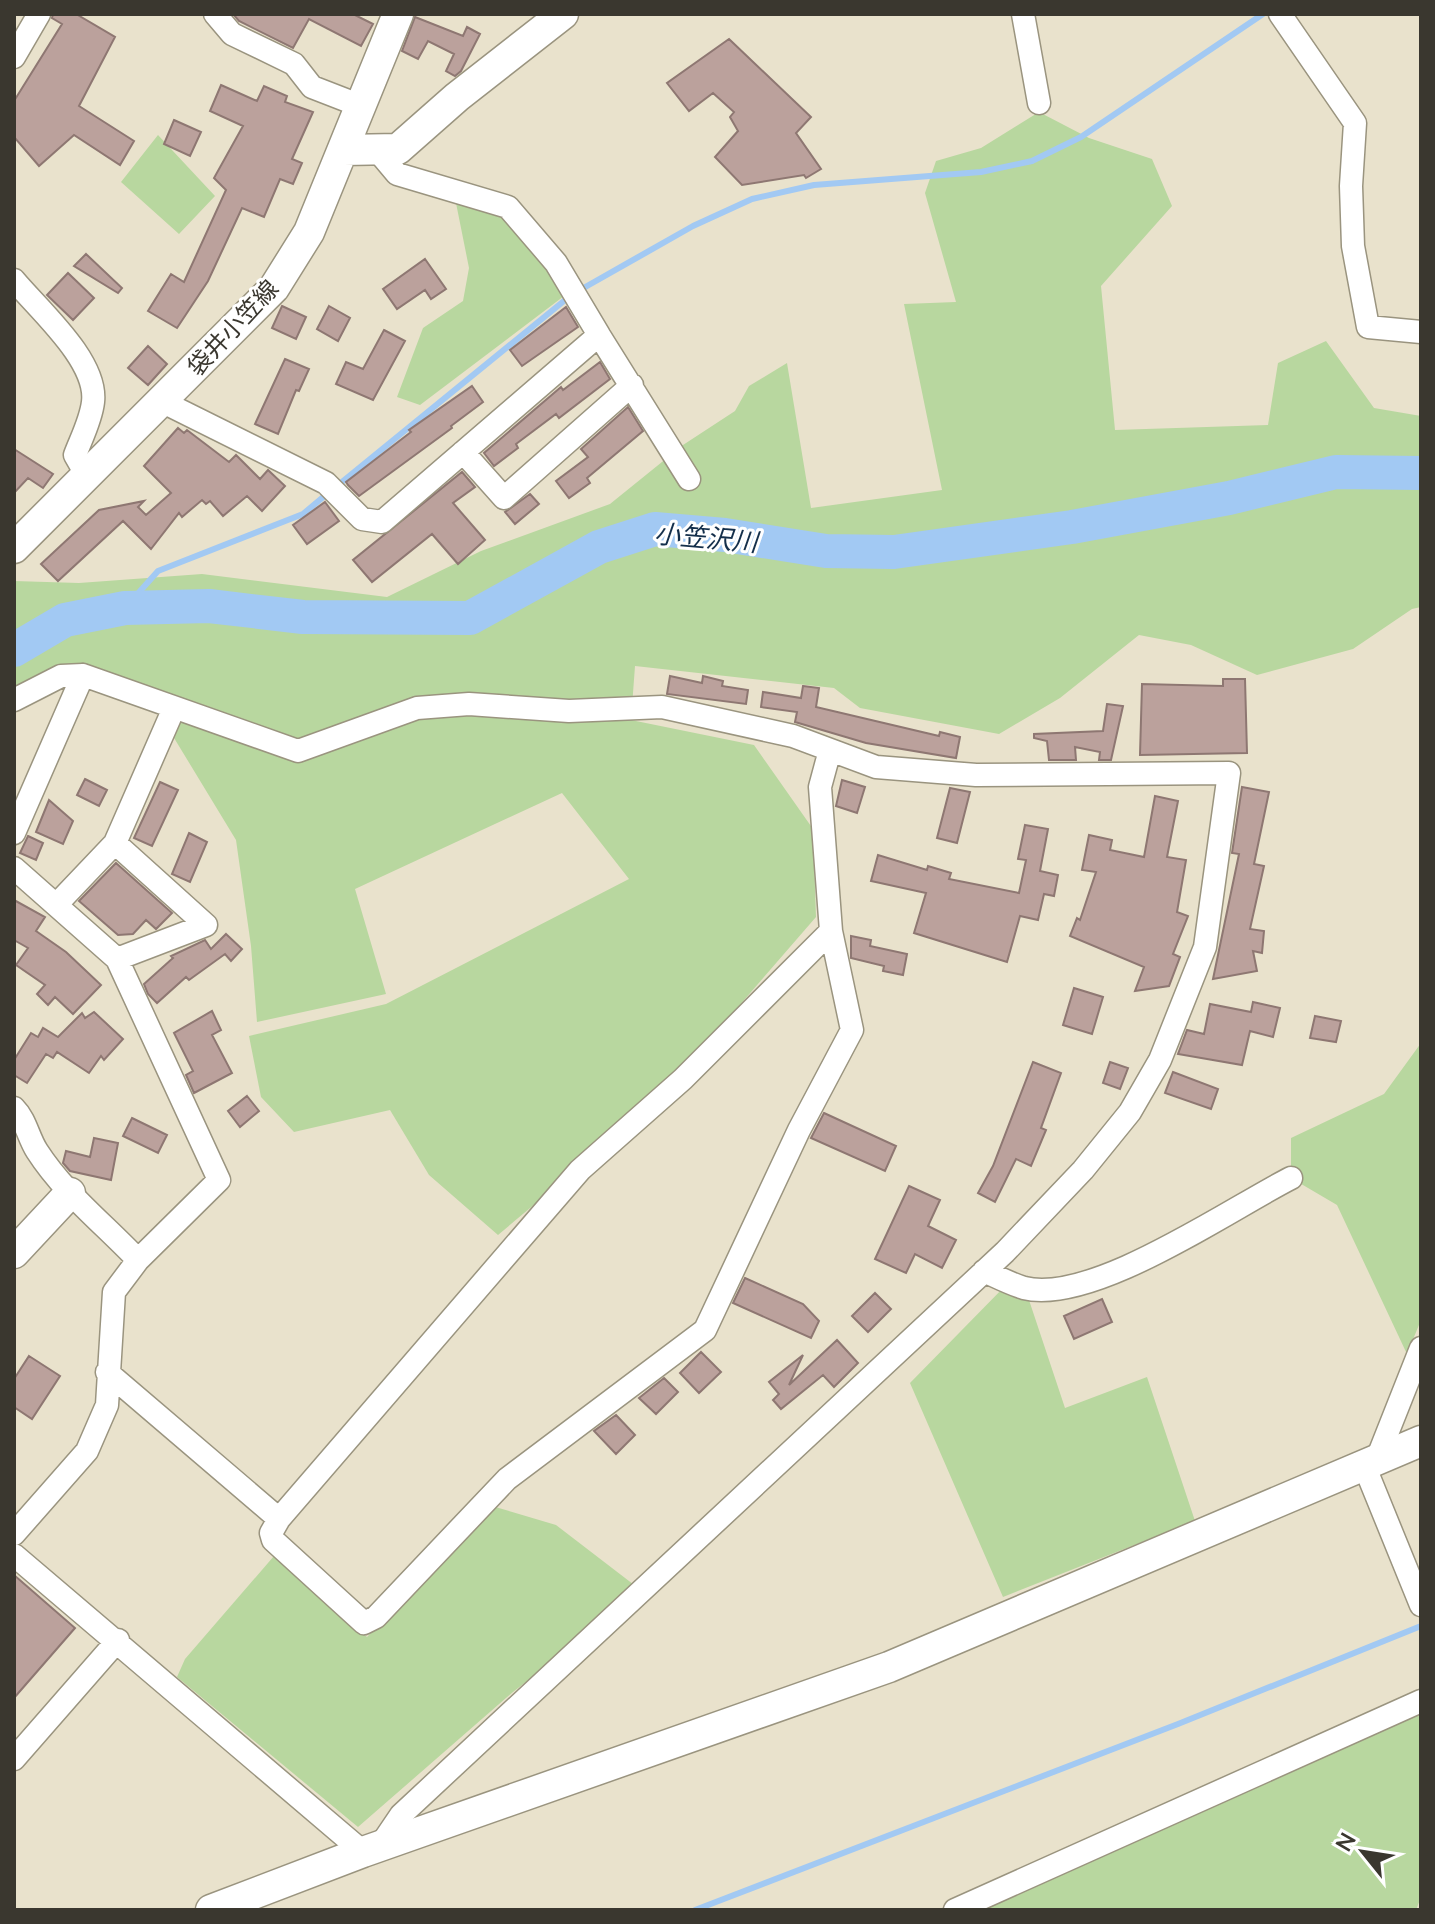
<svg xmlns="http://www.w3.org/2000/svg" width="1435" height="1924" viewBox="0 0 1435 1924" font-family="Lato,'Noto Sans JP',sans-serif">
<rect width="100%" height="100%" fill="#e9e2cc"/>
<!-- green -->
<path fill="#b8d79f" d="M1039,112l50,26 63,21 20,47 -71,80 14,144 153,-5 10,-62 48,-22 48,67 47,8v191l-9,2 -59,40 -96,26 -66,-30 -52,-10 -79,63 -61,36 -139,-26 -26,-20 -199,-22 -4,54 123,25 59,84 3,88 -162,187 -156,131 -69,-60 -39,-65 -96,22 -33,-35 -12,-61 137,-32 243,-125 -67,-86 -207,96 31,105 -129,28 -6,-76 -15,-106 -85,-140 -89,-35 -48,21v-105l65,2 123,-9 185,23 94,-46 129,-47 73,-59 52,-34 14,-25 38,-23 24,145 131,-18 -38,-186 52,-2 -31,-109 11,-32 45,-13z
M158,135l57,61 -36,38 -58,-52z
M456,203l59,12 49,81 -144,109 -23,-8 26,-69 40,-27 6,-33z
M1421,1043v277l-14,34 -70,-149 -46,-27v-40l93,-44z
M1009,1282l16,6 40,120 82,-31 48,144 -192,76 -93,-214z
M492,1506l64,19 86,66 -129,101 -155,135 -181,-150 8,-18 89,-103 93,81z
M1421,1701v196l-5,13h-461z"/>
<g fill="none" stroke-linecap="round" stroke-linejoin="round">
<!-- stream -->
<path stroke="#a2c9f3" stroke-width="6" d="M580,290l113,-64 59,-27 62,-14 167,-13 51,-11 49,-24 182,-123
M337,486l233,-190
M125,608l33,-37 145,-57 25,-21
M695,1910l483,-186 243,-98"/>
<!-- river -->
<path stroke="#a2c9f3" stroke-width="34" d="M14,650l51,-30 60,-12 84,-2 94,11 167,1 129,-71 56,-18 70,6 101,16 68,1 178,-25 157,-29 107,-26 85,1"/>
</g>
<!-- building -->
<path fill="#bba19c" stroke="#8e7772" stroke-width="2" d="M53,14h23l39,23 -36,69 55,35 -14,24 -46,-30 -35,31 -25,-29v-36l48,-77 -10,-6z
M233,14h120l20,10 -12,22 -52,-27 -16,29 -54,-27z
M415,17l48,19 4,-9 13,7 -19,37 -6,5 -9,-5 8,-17 -26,-13 -10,18 -16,-8z
M729,39l82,78 -15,16 25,36 -15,9 -2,-3 -62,10 -27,-28 23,-26 -8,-14 4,-5 -21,-19 -24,18 -22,-28z
M221,85l36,16 7,-15 23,10 -2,6 28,10 -21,47 10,4 -9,21 -13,-5 -16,38 -22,-9 -34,73 -31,47 -29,-17 23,-37 13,8 42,-92 -12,-12 29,-52 -33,-15z
M174,120l27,12 -11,24 -26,-12z
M86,254l36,34 -4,5 -44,-27z
M425,259l21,30 -15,10 -6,-9 -28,19 -14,-20z
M68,273l26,25 -21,22 -26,-25z
M282,306l24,11 -10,22 -24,-11z
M329,306l21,12 -12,23 -21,-12z
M566,307l12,20 -56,39 -12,-16z
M384,330l21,11 -32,59 -37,-16 10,-22 17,7z
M148,346l19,18 -19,21 -20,-17z
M285,359l24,10 -10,22 -3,-1 -18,44 -23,-10z
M600,362l10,17 -51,39 -3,-4 -40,30 2,4 -24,18 -10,-13 77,-66 2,3z
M472,386l11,16 -32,24 1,2 -93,68 -11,-11 -2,-3 65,-50 -2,-2z
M628,407l15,24 -56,47 3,5 -21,15 -13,-17 32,-24 -7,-8z
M178,428l6,5 3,-3 42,32 7,-7 24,24 8,-9 17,16 -23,25 -15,-15 -24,20 -13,-15 -4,3 -4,-4 -20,17 -3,-4 -28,36 -28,-28 -65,60 -17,-17 58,-54 45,-9 -6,6 8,8 25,-22 -27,-27z
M14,449l39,25 -10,14 -15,-10 -14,15z
M462,472l13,15 -22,16 32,37 -27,24 -26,-30 -60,48 -19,-22z
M530,494l9,10 -24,20 -10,-12z
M325,502l14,19 -32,23 -14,-19z
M670,676l32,7 1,-7 20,5 -1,5 26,4 -2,14 -79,-10z
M1223,679h22l2,74 -107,2 2,-71 81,2z
M803,686l16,2 -3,19 123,29 1,-4 20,5 -4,21 -90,-15 -71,-21 2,-10 -36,-5 2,-15 38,6z
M1107,704l16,2 -12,54h-12l1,-8 -25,-5 1,13h-27l-2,-19 -13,-3v-4l69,-3z
M85,779l22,11 -8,16 -22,-11z
M842,780l23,7 -8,26 -21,-7z
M160,782l18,8 -26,56 -18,-8z
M1242,787l27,5 -15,72 10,2 -14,63 14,2 -2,22 -9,-2 4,20 -44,8 26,-125 -7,-1z
M950,788l20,4 -13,51 -20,-5z
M1155,796l23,5 -11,56 19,3 -9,52 11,4 -15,38 7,3 -11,29 -34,5 9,-24 -74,-31 7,-18 3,2 16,-48 -14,-2 7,-35 23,5 -2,10 34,7z
M49,800l24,21 -10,23 -27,-12z
M1025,825l23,4 -8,42 18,4 -4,21 -10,-2 -6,26 -18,-4 -13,46 -93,-29 12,-40 -55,-12 7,-26 49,15 1,-4 23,7 -2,6 70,14 7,-33 -8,-1z
M189,833l18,9 -17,40 -18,-8z
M28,836l15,7 -7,17 -16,-7z
M116,863l56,50 -16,16 -10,-9 -13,14 -15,1 -39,-34z
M14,900l31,17 -9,14 30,21 35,33 -28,29 -18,-17 -7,8 -11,-11 8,-9 -29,-20 12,-17 -14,-8z
M226,934l16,15 -11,12 -6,-7 -36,26 -3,-3 -29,26 -9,-9 -4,-10 29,-26 -2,-2 34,-16 6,9z
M851,936l20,4 -1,6 37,8 -4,21 -20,-4 1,-5 -33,-8z
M1074,988l29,9 -11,37 -29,-9z
M1253,1002l27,6 -7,29 -23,-6 -8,34 -64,-11 9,-24 17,4 6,-30 41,8z
M212,1011l9,19 -9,5 20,38 -38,20 -8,-18 7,-4 -19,-38z
M94,1012l29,27 -19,21 -3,-4 -12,17 -32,-21 -4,6 -7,-4 -19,29 -13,-8v-15l17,-27 7,4 5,-9 15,9 24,-24 3,5z
M1315,1016l26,5 -5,21 -26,-4z
M1033,1062l28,11 -20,55 5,2 -15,36 -15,-7 -21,43 -17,-9 15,-27z
M1110,1062l18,6 -8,21 -17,-6z
M1173,1072l45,17 -7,20 -46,-16z
M247,1096l12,15 -19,16 -12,-16z
M824,1113l72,33 -11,25 -74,-33z
M132,1118l35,17 -9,18 -35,-17z
M94,1138l24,5 -7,37 -41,-9 -7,-8 3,-12 24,6z
M909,1186l31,14 -12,26 28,14 -14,28 -27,-14 -9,19 -31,-14z
M745,1278l58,26 16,17 -8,17 -78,-35z
M875,1293l16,16 -23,23 -16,-16z
M1102,1299l10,23 -38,17 -10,-23z
M837,1340l21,23 -24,24 -11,-12 -42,34 -8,-9 6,-6 -10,-12 34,-27 -14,30z
M701,1352l20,20 -22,21 -19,-20z
M29,1356l31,20 -28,43 -18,-12v-28z
M664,1378l14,14 -22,22 -17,-16z
M616,1415l19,20 -19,19 -22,-23z
M14,1575l61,53 -61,70z"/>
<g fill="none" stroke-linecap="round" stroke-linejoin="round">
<defs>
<path id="street" d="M215,14l17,20 62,30 18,23 49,19
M1023,14l16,89
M1280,14l75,109 -4,63 2,60 15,81 53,5
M14,57l25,-43
M376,149l21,25 111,33 48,56 43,72
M14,280c25,30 84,81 79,122 -2,18 -12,37 -18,53l12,21
M163,402l163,81 36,36 20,3 217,-187 90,144
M463,452l41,46 128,-113
M14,700l47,-24 22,-1 215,76 119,-43 52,-4 100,7 93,-4 131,29 83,31 100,8 253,-2 -24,174 -45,113 -30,52 -47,58 -78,82 -604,563 -21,31
M14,833l69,-158
M115,843l91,82 -89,34
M14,868l103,91 102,221 -81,80 -24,32 -7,113 -20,46 -73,83
M57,904l58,-61 59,-135
M14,1108c12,12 14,29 23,43 27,42 67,73 101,109
M984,1271c13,6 27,13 40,17 68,17 204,-78 267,-110
M107,1372l172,147 301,-349 103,-91 148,-148
M1377,1459l44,-111
M1364,1465l57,140
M279,1519l-8,14 2,7 91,83 12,-6 131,-138 198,-149 94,-200 53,-100 -21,-99 -11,-144 10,-37
M14,1555l349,297
M14,1759l104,-119
M955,1910l466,-209"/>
<path id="secondary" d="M344,150l54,-1 59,-52 106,-83
M14,548l260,-260 35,-56 89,-218
M14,1253l56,-60
M211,1910l152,-58 526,-185 532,-226"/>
</defs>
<!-- street casing -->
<use href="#street" stroke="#9a947f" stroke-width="25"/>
<!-- secondary casing -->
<use href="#secondary" stroke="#9a947f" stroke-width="33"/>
<!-- street -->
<use href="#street" stroke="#fff" stroke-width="22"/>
<!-- secondary -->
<use href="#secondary" stroke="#fff" stroke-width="30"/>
</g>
<g text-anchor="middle" stroke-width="6" stroke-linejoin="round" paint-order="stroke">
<!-- street labels -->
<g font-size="24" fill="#3a372f" stroke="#fff">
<text transform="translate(233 328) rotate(-47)" y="8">袋井小笠線</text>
</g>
<!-- water labels -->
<g font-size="26" font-style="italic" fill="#142f4b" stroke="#fff">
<text transform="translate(706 538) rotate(5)" y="9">小笠沢川</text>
</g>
</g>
<!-- border -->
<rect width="1435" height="1924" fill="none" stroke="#3a372f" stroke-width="32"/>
<!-- north arrow -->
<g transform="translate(1363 1852) rotate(300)" stroke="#ffffff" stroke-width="6" paint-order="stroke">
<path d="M0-6L14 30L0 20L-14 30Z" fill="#3a372f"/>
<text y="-12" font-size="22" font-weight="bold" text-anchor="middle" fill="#3a372f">N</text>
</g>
</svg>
